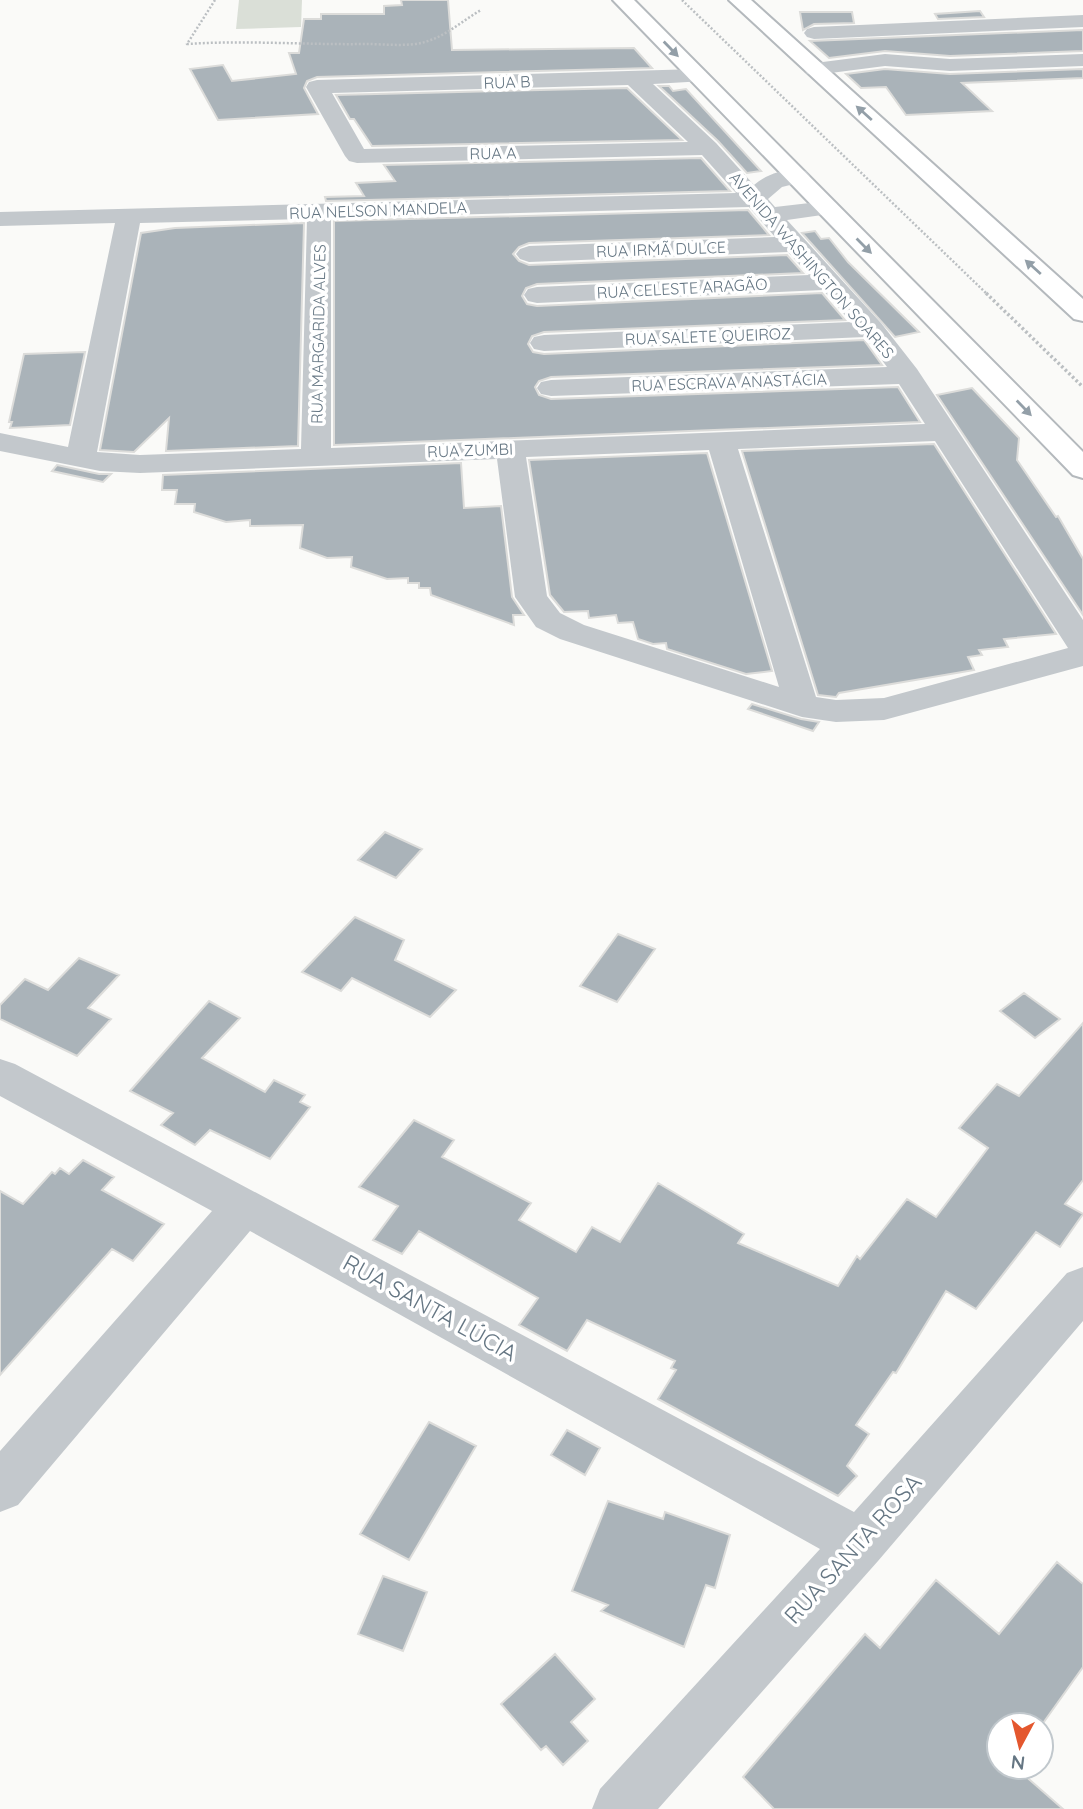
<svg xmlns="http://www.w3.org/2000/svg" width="1083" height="1809" viewBox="0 0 1083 1809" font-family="Quicksand,sans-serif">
<rect width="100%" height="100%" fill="#fafaf8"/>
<!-- green -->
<path fill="#dadfd7" d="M239,0h63l-1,27 -65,2z"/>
<!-- building -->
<path fill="#aab3b9" stroke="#dcdcda" stroke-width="2" d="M401,0h47l4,50 182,-2 18,20 -335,9 -10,4 -3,7 14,26 -100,6 -28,-51 33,-4 9,16 64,-7 -7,-21h10l5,-34h17v-5h63v-8l18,-1z
M980,11l4,6 -46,2 -3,-5z
M800,12h52l2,11 -40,1 -11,6z
M1083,30v21l-133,5 -65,-5 -56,7 -19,-17z
M885,69l65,5 133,-5v9l-121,5 30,28 -86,4 -20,-28 -25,1 -15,-14z
M659,86h10l4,5 13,-2 75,82 -14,2 -29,-32z
M627,88l55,52 -310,6 -18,-27h-4l-14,-24z
M701,158l29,33 -404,10 -1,-4 39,-1 -8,-13 39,-2 -11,-16z
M748,210l21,25 -240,8 -10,4 -6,7 6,7 10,4 258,-10 16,18 -266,11 -11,4 -4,8 5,8 10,2 285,-13 23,27 -301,12 -12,4 -4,8 5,8 11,2 320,-14 18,25 -331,12 -12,4 -4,6 4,8 12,4 347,-12 22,35 -586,23v-224z
M304,223l-6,223 -132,5 3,-33 -35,34 -34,-2 41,-217 34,-5z
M815,231l6,8 8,-1 19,24 71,70 -24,5 -93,-104z
M85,352l-15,73 -60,3 2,-6h-3l15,-68z
M972,388l47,50 -2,22 39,57 2,-1 25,43v56l-146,-220z
M934,444l122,190 -52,5 4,8 -29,3 3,5 -14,2 6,13 -135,23 -3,4 -18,-2 -76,-244z
M707,453l65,218 -26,3 -79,-25 -1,-6 -13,1 -15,-5 -5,-17 -15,1 -2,-8 -27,3 -1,-7 -24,1 -14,-17 -21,-135z
M461,463l3,45 37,-2 11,91 12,18h-11l1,10 -83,-30 -1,-7h-11v-5h-11v-5l-21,1 -36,-12 1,-10 -25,1 -27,-10 3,-23 -53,1v-6l-24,2 -32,-10 1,-8h-20l2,-14h-15l1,-15z
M57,465l42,9h12l-8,8 -51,-11z
M752,704l49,15 18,3 -6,9 -65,-22z
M385,832l37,17 -26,29 -38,-18z
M355,917l49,23 -9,20 61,30 -26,27 -78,-39 -11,13 -39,-19z
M618,934l37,15 -38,53 -37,-16z
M79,958l40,17 -31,33 23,11 -34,37 -77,-37v-14l25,-26 23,11z
M1024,993l36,26 -25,19 -35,-27z
M209,1001l31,17 -38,40 63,34 9,-12 31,15 -5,7 10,5 -40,52 -60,-29 -15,15 -34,-20 12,-12 -43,-22z
M1083,1023v157l-18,24 18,10 -23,33 -24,-15 -60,77 -30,-18 -50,82 -3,-1 -37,53 13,9 -22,32 10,10 -19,20 -180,-97 18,-29 -5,-2 4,-7 -88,-41 -20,31 -48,-26 19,-27 -119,-67 -17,23 -29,-14 25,-34 -39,-19 55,-67 40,20 -12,17 89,46 -12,17 57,32 16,-25 28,15 38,-59 86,51 -6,9 100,43 19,-30 3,3 47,-60 29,18 52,-69 -29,-20 38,-44 22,12z
M83,1160l31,17 -12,13 62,34 -31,37 -21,-12 -112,126v-184l23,13 29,-32 3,2 5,-6 9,6z
M429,1422l47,24 -67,114 -49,-26z
M567,1430l33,18 -15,27 -34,-20z
M608,1501l55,18 2,-7 65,23 -15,53 -9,-3 -22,62 -83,-36 7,-6 -36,-14z
M1057,1562l26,22v83l-42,59 -42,-1v42h16l48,42h-289l-31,-32 122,-143 15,14 56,-68 63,54z
M383,1576l44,16 -24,59 -45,-17z
M555,1654l40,45 -24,23 17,19 -25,24 -17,-19 -5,4 -40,-46z"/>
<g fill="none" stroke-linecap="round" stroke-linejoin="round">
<defs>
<path id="highway" d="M613,0h21l449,452v26l-10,-3z
M729,0h22l332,299v22l-9,-2z"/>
</defs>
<!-- highway casing -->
<use href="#highway" stroke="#b4b9bd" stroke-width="4"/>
<!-- path-far1 -->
<path stroke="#bbbfc2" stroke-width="2.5" stroke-dasharray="2 2" stroke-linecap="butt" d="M215,0l-28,44c59,-4 119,1 179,0 18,0 42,3 59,-2 21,-6 37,-21 56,-32
M682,0l306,295"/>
<!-- path -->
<path stroke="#bbbfc2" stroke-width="3.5" stroke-dasharray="2.5 2.5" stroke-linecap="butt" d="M986,293l97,94"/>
<!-- street -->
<path fill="#c3c8cc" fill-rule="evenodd" d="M1083,15v12l-269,12 -7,-2 -3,-4 3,-4 7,-2z
M885,54l65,5 133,-5v12l-133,5 -65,-5 -70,9 -8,-1 -3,-5 3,-5 8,-1z
M697,69l8,2 3,5 -3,5 -52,3 63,59 38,42c14,-12 35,-18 52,-14l4,5 -4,5 -24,6 -14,12 7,8 52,-6 9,2 3,5 -3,5 -49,7 94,103 36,46 166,251v46l-199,54 -48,2 -34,-5 -242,-78 -24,-12 -21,-30 -18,-138 -357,14 -40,-2 -100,-20v-18l68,14 47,-224 -115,3v-14l736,-19 -34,-38 -345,8 -8,-2 -4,-5 -39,-69 3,-5 8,-2zM628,85l60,57 -324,7 -32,-56zM749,207l26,30 -246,9 -9,3 -4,5 4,5 9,3 259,-10 21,23 -272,12 -9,2 -4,6 4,6 9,2 286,-13 28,32 -307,13 -10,2 -4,6 4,6 10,2 321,-14 22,30 -336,13 -10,2 -4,6 4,6 10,2 348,-12 26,40 -594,24v-230zM307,219l-6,230 -161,6 -43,-3 43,-229zM935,441l133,207 -184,50 -48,2 -20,-3 -78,-248zM709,450l70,237 -195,-62 -24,-12 -13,-17 -21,-139z
M0,1059l15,5 839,448 213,-239 16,-6v54l-205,240 -220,248h-66l8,-20 220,-240 -570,-318 -232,274 -18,7v-61l212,-240 -212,-115z"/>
<!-- highway -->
<use href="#highway" fill="#fff" fill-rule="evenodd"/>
</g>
<!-- one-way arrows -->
<defs><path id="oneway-solid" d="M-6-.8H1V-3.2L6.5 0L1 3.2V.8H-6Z" transform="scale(1.75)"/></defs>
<g fill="#939fa8">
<use href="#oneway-solid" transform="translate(671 49) rotate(46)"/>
<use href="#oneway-solid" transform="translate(864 113) rotate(-138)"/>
<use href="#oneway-solid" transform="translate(864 246) rotate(45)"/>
<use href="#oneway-solid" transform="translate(1033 267) rotate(-138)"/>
<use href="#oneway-solid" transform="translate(1024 408) rotate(46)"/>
</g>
<g text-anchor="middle" stroke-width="7" stroke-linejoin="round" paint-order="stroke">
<!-- far-street labels -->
<g font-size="16" fill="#657683" stroke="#fff">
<text transform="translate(507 82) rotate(-2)" y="6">RUA B</text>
<text transform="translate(493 153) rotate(-1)" y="6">RUA A</text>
<text transform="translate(378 210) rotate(-2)" y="6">RUA NELSON MANDELA</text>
<text transform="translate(661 249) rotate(-2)" y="6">RUA IRMÃ DULCE</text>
<text transform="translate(812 265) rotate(49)" y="6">AVENIDA WASHINGTON SOARES</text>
<text transform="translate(682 288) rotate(-3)" y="6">RUA CELESTE ARAGÃO</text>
<text transform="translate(318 334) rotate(-89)" y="6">RUA MARGARIDA ALVES</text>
<text transform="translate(708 336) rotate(-2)" y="6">RUA SALETE QUEIROZ</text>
<text transform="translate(729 382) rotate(-2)" y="6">RUA ESCRAVA ANASTÁCIA</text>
<text transform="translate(470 450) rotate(-2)" y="6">RUA ZUMBI</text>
</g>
<!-- near-street labels -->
<g font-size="23" fill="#657683" stroke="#fff">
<text transform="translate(430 1308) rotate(29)" y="8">RUA SANTA LÚCIA</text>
<text transform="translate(853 1549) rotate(-48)" y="8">RUA SANTA ROSA</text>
</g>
</g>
<!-- north arrow -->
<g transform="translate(1020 1746) rotate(187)"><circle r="33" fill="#ffffff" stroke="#c1c8cd" stroke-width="2"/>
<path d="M0-5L12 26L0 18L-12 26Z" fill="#e4572e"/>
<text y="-10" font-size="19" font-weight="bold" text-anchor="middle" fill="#657683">N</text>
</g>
</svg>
